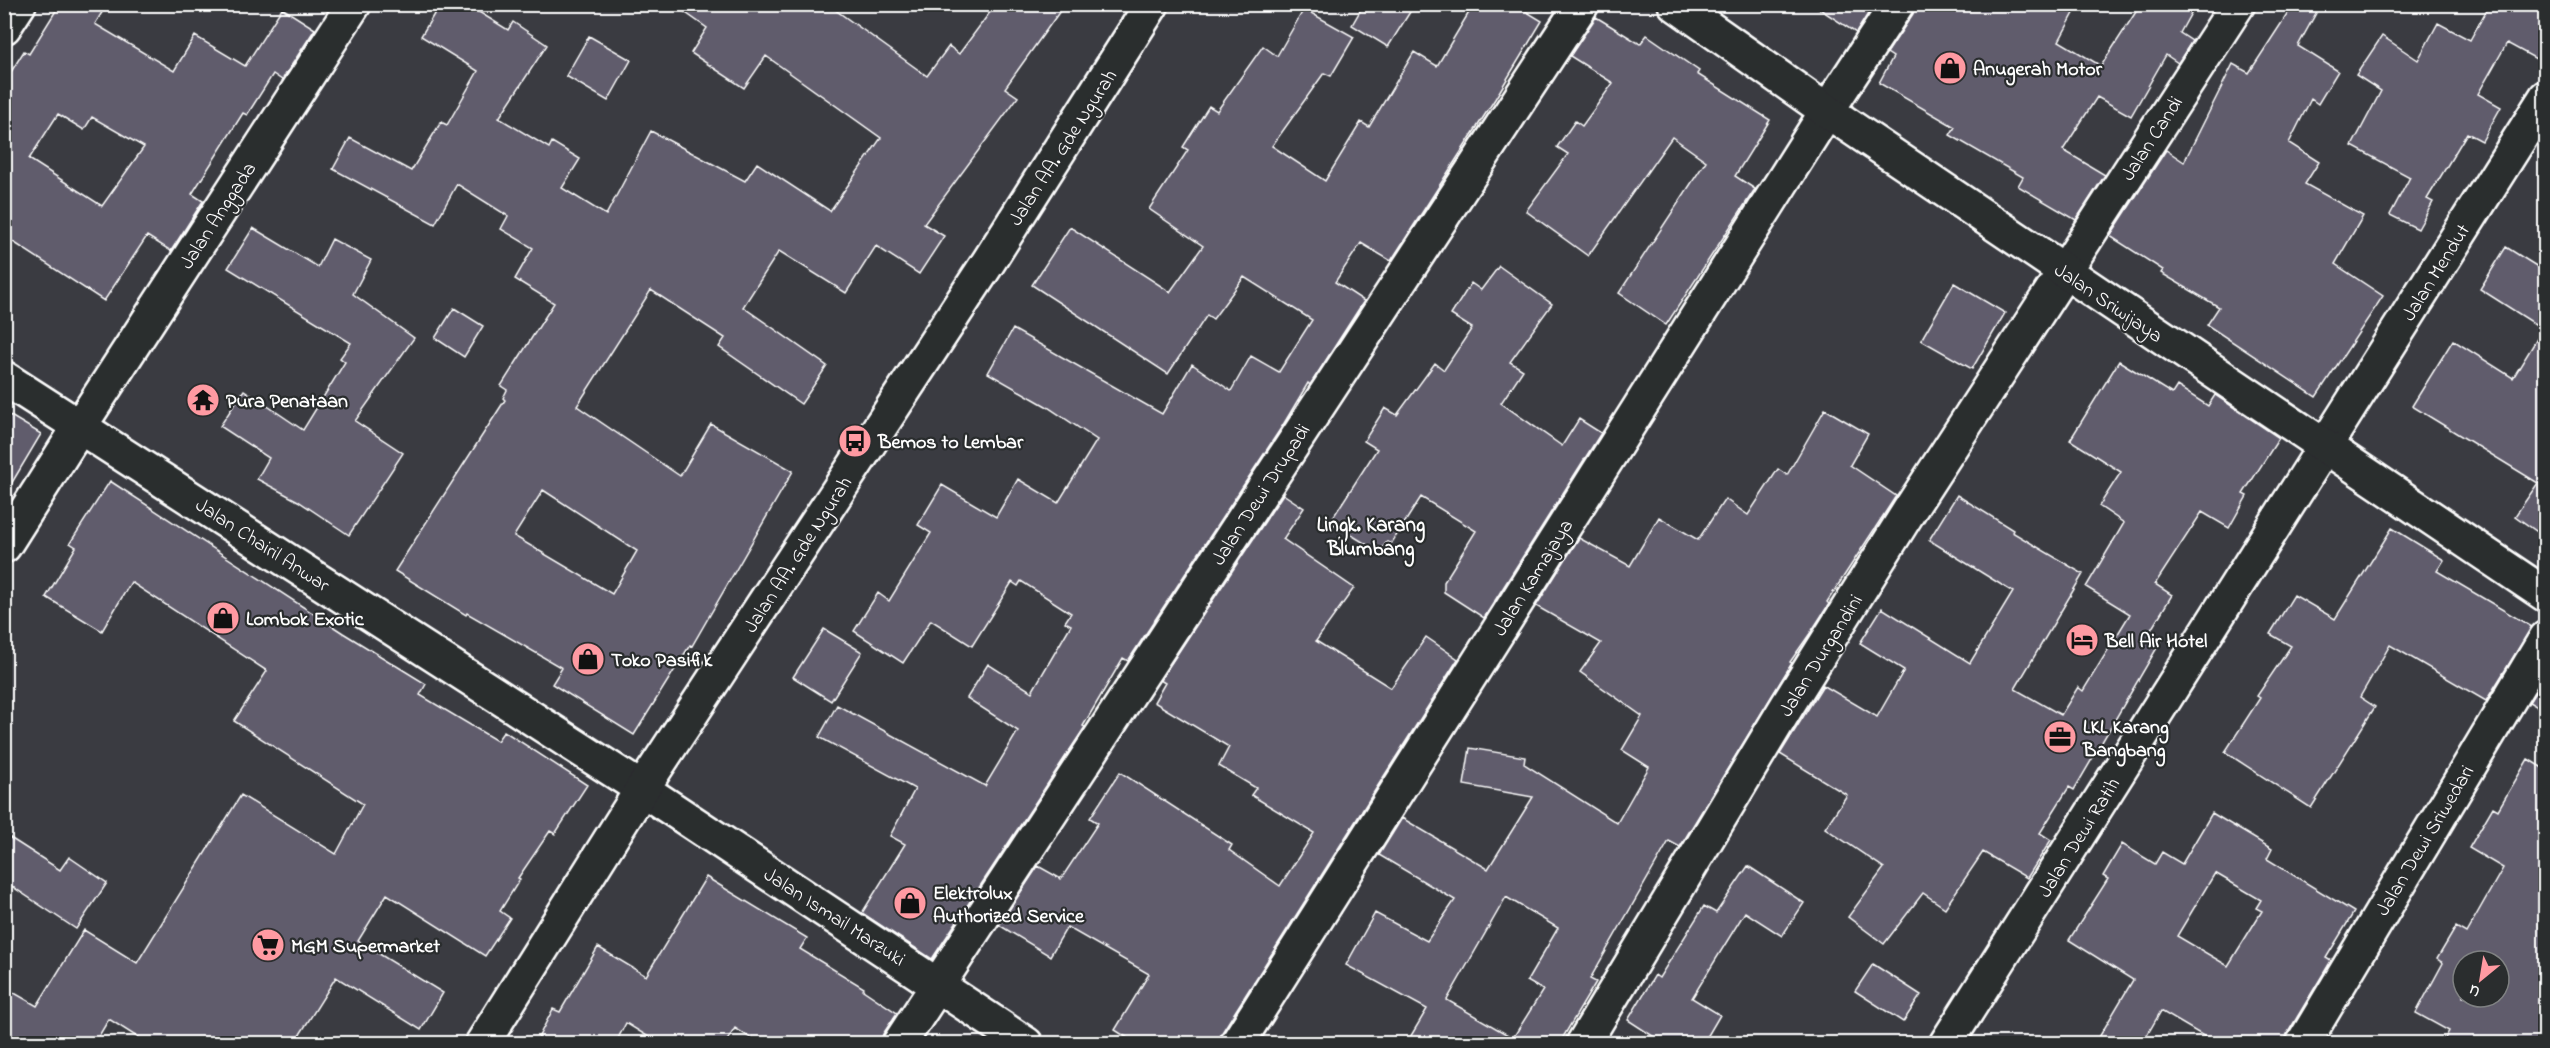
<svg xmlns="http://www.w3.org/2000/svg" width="2550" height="1048" viewBox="0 0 2550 1048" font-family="'Indie Flower',sans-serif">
<rect width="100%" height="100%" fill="#3a3b41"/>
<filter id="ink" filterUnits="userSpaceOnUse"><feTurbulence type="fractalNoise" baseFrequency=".0167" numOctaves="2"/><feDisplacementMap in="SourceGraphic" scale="12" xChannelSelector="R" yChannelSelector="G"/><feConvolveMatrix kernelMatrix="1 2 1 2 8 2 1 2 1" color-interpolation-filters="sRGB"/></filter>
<g filter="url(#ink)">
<!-- building -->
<path fill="#605b6c" stroke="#fff" stroke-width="1.5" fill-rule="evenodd" d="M60,4h47l-12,20 79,47 21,-35 50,30 37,-58 33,21 -33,51 -9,-6 -26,41 -4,-2 -51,81 11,7 -32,50 -24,-15 -43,65 -100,-65v-153l20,-32 5,3zM58,114l26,16 8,-13 52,30 -42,59 -73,-47z
M440,4h26l42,26 5,-8 34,23 -48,73 50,30 3,-6 28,17 -18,29 44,27 45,-84 94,50 12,-18 73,48 51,-73 -115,-82 -22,32 -53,-35 16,-25 -34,-24h154l100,72 22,-30 10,8 37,-50h69l-60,84 13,9 -94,127 20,12 -25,38 -43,-28 -30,47 -67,-42 -36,56 84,59 -26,38 -82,-57 6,-9 -74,-48 -74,116 103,70 31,-52 82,47 -101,175 -2,-1 -56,90 -82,-51 10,-16 -95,-55 -1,2 -71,-44 110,-171 -2,-2 4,-8 -6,-4 53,-83 -39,-24 18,-31 -32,-19 7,-13 -51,-32 -22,40 -102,-55 17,-31 61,33 30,-49 6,3 31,-54 -57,-35zM543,490l94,61 -25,43 -98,-58z
M1364,4h51l-27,43 -36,-22z
M1474,4h40l28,17 -47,78 -104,162 -30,-18 -26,39 29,19 -54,84 -2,-2 -25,42 -155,236 -5,-3 -40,68 2,1 -153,232 -70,-46 43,-69 -15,-8 25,-47 -96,-52 18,-32 148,81 33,-55 -51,-33 21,-34 44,28 39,-67 -6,-3 6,-9 -50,-32 -3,5 -6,-4 -40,64 -41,-26 -28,43 -49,-32 24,-38 11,8 42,-68 -13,-8 24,-40 54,32 22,-38 40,24 39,-63 -51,-34 -58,-33 25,-44 149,85 30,-50 39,27 20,-35 28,16 33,-52 -68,-43 -31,42 -6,-4 -39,59 -136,-89 38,-58 100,65 33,-46 -54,-37 39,-59 -5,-3 26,-41 8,5 46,-65 14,10 27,-47 50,28 -23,39 -7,-3 -52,73 53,35 36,-59 8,5 45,-75 23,14z
M1812,4h62l-18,29z
M1916,4h163l-20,37 42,25 40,-62h55l-16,29 12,8 -14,22 -12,-8 -35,61 -34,-19 -34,53 42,25 -29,45 -58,-34 5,-9 -73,-42 5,-8 -76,-44 14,-26 -6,-4 26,-39z
M2294,4h27l-23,42 40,25 -20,33 -7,-5 -22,44 30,19 -14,22 58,32 -28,48 48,32 -67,101 -109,-72 12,-18 -58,-34 2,-3 -53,-34 56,-86 18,12 49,-98 16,9z
M2490,4h56v43l-8,13 -31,-17 -29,51 23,13 -19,34 -15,-8 -40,66 6,3 -15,27 -28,-14 20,-38 -58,-31 29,-55 -25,-16 26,-39 36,24 20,-37 32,17z
M1596,17l44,27 7,-9 52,36 -2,3 73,46 -35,56 20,13 -89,136 -47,-32 87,-132 -34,-24 -84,119 -62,-45 42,-57 -11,-7 18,-26 7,5 31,-43 -43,-27z
M589,36l42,24 -23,41 -42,-25z
M253,228l65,39 14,-28 39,21 -18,34 61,44 -59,83 48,32 -54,82 -51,-34 -41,-22 12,-21 -49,-32 24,-36 59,40 42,-68 -5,-4 11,-15 -123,-75z
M2506,247l40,25v266l-31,-22 23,-33 -126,-77 41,-66 60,38 30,-49 -63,-40z
M1499,266l53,38 -42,58 13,8 -22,33 61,43 17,-27 22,14 -117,185 -40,-26v-10l32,-51 -55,-34 -30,47 -4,-2 -8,10 -49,-30 47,-73 -13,-8 21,-33 12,7 38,-52 9,7 28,-42 -21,-13 20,-32 10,7z
M1954,283l51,30 -33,56 -51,-29z
M454,308l29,18 -19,31 -29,-19z
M2119,361l53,33 5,-8 31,20 7,-11 64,43 -36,56 4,2 -18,32 -27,-16 -47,72 17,11 -23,38 12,8 -87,149 -5,-3 -29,46 11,7 -24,38 -44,-26 -38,56 -22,-15 -39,51 -36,-27 36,-49 -59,-40 22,-33 -67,-41 43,-69 54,32 27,-47 -44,-27 22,-35 88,55 43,-71 -84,-52 28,-45 56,35 -1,2 71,42 -68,115 46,26 17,-28 5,4 47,-77 -44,-27 38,-64 -25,-17 22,-34 -51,-32z
M1825,409l43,25 -18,31 46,31 -69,106 2,2 -18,28 -21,30 2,1 -112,184 -11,-6 -79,138 6,3 -37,62h-153l21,-35 -81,-44 29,-52 52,28 28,-41 -76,-45 23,-37 86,51 45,-72 -69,-12 6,-37 55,9 -1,7 93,59 32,-56 -27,-17 20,-34 -62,-44 21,-29 -65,-37 43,-68 51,28 29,-49 39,23 27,-41 23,16 30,-46 9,6zM1506,897l52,31 -31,53 16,9 -30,48 -66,-38z
M4,412l37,22 -37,62z
M110,481l233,152 83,51 -6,11 77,46 7,-10 83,54 -32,49 -5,-3 -32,47 2,1 -20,32 10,7 -25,38 -98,-62 -29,47 85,52 -22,37 -85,-53 -42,67h-146l-39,-25 -15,25h-81l-9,-6v-51l33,19 47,-76 53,33 104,-168 95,59 27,-50 -129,-83 33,-50 -136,-89 -29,49 -56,-34 30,-50 -6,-4z
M1283,494l21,14 -21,31 71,49 -38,53 75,47 35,-51 32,22 -237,375 -3,10h-81l-22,-14 34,-56 -82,-47 -17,29 -51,-31 39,-59 23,13 37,-56 -8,-5 30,-46 112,73 -3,5 51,36 34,-53 -63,-38 5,-7 -37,-22 10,-19 -75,-45 11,-19 -5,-3z
M2392,528l52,32 -7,11 95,56 -46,74 -96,-56 -30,52 15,10 -64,101 -86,-56 35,-54 -3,-2 34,-50 -21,-12 24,-39 41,24z
M824,629l38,23 -31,49 -38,-24z
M2546,675v37l-17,-10z
M2528,759l18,11v274h-104l7,-13 -33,-18 27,-50 -6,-4 19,-32 10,6 37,-65 -34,-20 24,-41 5,3zM2463,961h36v36h-36z
M2212,813l60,36 -5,10 87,53 -28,46 5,3 -44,73 -3,10h-67l-56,-33 -19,33h-47l38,-64 -64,-40 39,-61 -5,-3 19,-32 33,20 7,-12 20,12zM2215,873l46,27 -5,8 6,3 -34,55 -51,-30z
M4,834l56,36 9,-13 38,26 -31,46 -72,-48z
M1748,866l56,37 -22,33 -37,-24 -53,86 28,17 -17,29h-38l-37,-24 27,-45 4,3 45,-72 12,7z
M706,877l101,61 -7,11 64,39 -1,2 34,23 -14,21 -3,10h-120l-25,-16 -10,16h-65l-34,-21 -11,21h-80l18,-35 7,3 38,-65 48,29z
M1873,964l48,31 -18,27 -48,-31z"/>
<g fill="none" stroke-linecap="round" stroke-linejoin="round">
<defs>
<path id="minor" d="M4,27l15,-23
M4,378l638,411 384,255
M4,546l76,-120 274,-422
M899,1044l683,-1040
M1237,1044l590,-933 70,-107
M1583,1044l204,-338 122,-195 329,-507
M1946,1044l600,-947
M2303,1044l243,-406"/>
<path id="major" d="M1675,4l152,107 719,484
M482,1044l160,-255 347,-528 163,-257"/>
</defs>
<!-- minor casing -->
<use href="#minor" stroke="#fff" stroke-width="38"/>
<!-- major casing -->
<use href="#major" stroke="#fff" stroke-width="38"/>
<!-- minor -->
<use href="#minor" stroke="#2a2d2e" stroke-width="33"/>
<!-- major -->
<use href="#major" stroke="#2a2d2e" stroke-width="33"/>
</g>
</g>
<!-- icons -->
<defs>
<symbol id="shop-disc" viewBox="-11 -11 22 22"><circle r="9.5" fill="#ff9aa2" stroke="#2a2d2e"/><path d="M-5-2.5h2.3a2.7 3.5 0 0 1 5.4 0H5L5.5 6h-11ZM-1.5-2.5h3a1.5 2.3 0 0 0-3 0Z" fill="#111"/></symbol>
<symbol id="temple-disc" viewBox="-11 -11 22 22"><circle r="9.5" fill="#ff9aa2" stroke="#2a2d2e"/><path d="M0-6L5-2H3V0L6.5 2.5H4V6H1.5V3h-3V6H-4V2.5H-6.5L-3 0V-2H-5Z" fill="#111"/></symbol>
<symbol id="bus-disc" viewBox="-11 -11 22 22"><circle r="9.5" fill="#ff9aa2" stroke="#2a2d2e"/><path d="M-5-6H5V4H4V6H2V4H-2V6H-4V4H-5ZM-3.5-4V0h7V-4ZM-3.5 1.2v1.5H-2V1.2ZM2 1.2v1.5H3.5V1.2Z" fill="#111"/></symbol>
<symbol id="hotel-disc" viewBox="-11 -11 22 22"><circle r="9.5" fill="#ff9aa2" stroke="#2a2d2e"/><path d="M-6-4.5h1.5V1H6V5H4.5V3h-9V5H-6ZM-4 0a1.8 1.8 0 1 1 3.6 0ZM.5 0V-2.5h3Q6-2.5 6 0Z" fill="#111"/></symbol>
<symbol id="office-disc" viewBox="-11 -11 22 22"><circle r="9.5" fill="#ff9aa2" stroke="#2a2d2e"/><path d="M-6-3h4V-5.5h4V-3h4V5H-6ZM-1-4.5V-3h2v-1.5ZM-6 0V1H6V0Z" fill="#111"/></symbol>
<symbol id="supermarket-disc" viewBox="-11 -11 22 22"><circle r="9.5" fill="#ff9aa2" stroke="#2a2d2e"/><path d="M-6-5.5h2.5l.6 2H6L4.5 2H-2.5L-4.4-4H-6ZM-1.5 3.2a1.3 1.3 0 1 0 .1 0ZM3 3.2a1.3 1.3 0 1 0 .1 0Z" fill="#111"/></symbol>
</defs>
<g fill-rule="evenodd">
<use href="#shop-disc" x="1931" y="49" width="38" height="38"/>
<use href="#temple-disc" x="184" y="381" width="38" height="38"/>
<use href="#bus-disc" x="836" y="422" width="38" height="38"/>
<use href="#shop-disc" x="204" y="599" width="38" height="38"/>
<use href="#hotel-disc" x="2063" y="621" width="38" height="38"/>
<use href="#shop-disc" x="569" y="640" width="38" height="38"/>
<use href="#office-disc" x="2041" y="718" width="38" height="38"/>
<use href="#shop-disc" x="891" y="884" width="38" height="38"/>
<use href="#supermarket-disc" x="249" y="926" width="38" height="38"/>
</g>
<g text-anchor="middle" stroke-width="4.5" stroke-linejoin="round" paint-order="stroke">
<!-- poi labels -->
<g font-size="20" font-weight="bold" fill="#fff" stroke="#2a2d2e" text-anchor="start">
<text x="1973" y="75">Anugerah Motor</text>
<text x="226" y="407">Pura Penataan</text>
<text x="878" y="448">Bemos to Lembar</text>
<text x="246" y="625">Lombok Exotic</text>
<text x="2105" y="647">Bell Air Hotel</text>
<text x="611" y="666">Toko Pasifik</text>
<text x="2083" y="733">LKL Karang<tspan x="2083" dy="23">Bangbang</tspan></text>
<text x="933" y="899">Elektrolux<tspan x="933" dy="23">Authorized Service</tspan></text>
<text x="291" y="952">MGM Supermarket</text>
</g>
<!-- street labels -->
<g font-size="20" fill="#fff" stroke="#2a2d2e">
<text transform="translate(2151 138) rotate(-57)" y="7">Jalan Candi</text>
<text transform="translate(1062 147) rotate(-57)" y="7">Jalan AA. Gde Ngurah</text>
<text transform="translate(217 215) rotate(-57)" y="7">Jalan Anggada</text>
<text transform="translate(2435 272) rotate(-58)" y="7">Jalan Mendut</text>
<text transform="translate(2109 302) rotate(34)" y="7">Jalan Sriwijaya</text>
<text transform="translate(1260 494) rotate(-57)" y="7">Jalan Dewi Drupadi</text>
<text transform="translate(263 544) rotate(33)" y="7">Jalan Chairil Anwar</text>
<text transform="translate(797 554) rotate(-57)" y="7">Jalan AA. Gde Ngurah</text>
<text transform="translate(1532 577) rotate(-58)" y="7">Jalan Kamajaya</text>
<text transform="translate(1820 655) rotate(-58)" y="7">Jalan Durgandini</text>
<text transform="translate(2078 837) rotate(-58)" y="7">Jalan Dewi Ratih</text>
<text transform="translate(2424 840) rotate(-59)" y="7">Jalan Dewi Sriwedari</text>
<text transform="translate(835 916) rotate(33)" y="7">Jalan Ismail Marzuki</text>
</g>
<!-- neighbourhood labels -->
<g font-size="21" font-weight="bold" fill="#fff" stroke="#2a2d2e">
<text x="1371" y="531">Lingk. Karang<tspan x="1371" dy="24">Blumbang</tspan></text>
</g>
</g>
<!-- margin -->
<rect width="2550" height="1048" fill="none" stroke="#2a2d2e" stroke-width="24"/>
<rect x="12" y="12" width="2526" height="1024" fill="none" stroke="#fff" stroke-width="2" filter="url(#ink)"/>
<!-- north arrow -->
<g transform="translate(2481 979) rotate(210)"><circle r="28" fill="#2a2d2e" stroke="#7f8182" stroke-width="1.5"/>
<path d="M0-4.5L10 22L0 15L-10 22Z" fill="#ff9aa2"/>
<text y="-9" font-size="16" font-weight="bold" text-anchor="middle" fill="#ffffff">U</text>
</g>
</svg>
